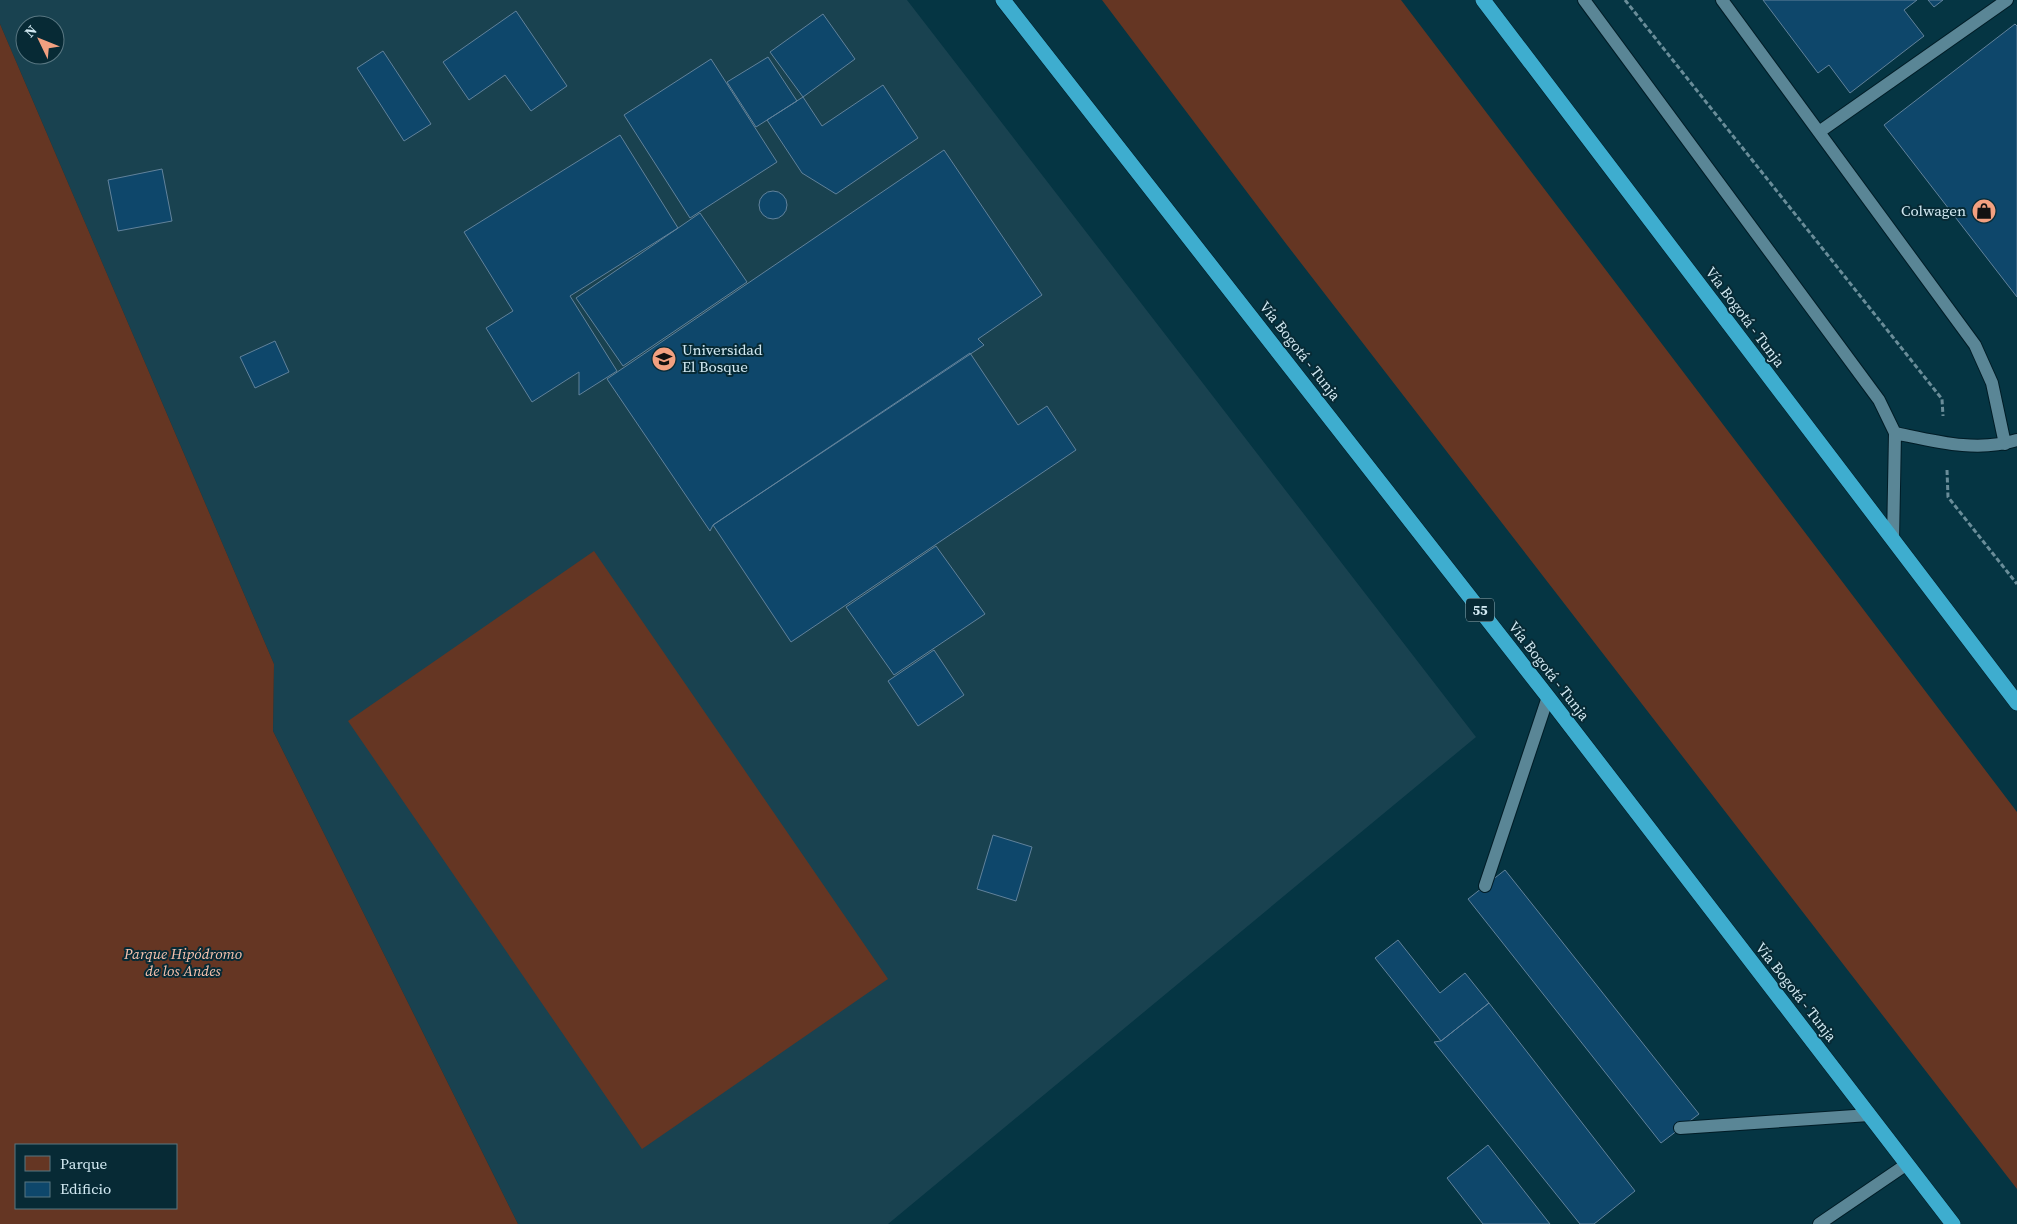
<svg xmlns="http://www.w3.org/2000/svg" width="2017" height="1224" viewBox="0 0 2017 1224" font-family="'Source Serif 4',serif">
<rect width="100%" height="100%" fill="#053543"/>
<!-- built -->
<path fill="#194250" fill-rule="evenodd" d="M0,0h907l569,737 -588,487h-370l-245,-493 1,-67 -274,-640zM25,25h30v30h-30z"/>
<!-- green -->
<path fill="#653623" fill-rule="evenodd" d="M1102,0h299l616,812v377l-730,-944z
M0,24l274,640 -1,67 245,493h-518zM176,1145v63h-160v-63z
M594,551l294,428 -246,170 -294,-428z"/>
<!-- building -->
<path fill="#0e476b" stroke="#61829b" d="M1763,0h154l-13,10 20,26 -74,57 -21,-28 -11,8z
M1928,0h15l-9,7z
M516,11l51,75 -36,25 -26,-36 -36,25 -26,-38z
M823,14l32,45 -52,38 -33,-45z
M2015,24l2,2v271l-133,-172z
M383,51l48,73 -27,17 -47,-73z
M768,57l29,44 -41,26 -29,-45z
M711,59l66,103 -87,56 -66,-103z
M883,85l35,53 -82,56 -34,-21 -35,-53 36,-23 19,29z
M620,135l58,93 -108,68 47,75 -38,24v-23l-47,30 -46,-74 27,-17 -49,-79z
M944,150l98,145 -64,44 6,6 -271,180 -3,6 -103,-152z
M162,169l10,52 -54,10 -10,-51z
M759 205a14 14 0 1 1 28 0a14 14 0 1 1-28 0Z
M700,213l47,69 -124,84 -47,-68z
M275,341l14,31 -34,16 -15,-31z
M970,353l48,72 29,-19 29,44 -285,192 -78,-117z
M936,546l49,68 -91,61 -48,-68z
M934,650l30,45 -46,31 -30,-45z
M993,835l39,12 -16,54 -39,-12z
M1505,870l194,244 -38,29 -193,-244z
M1398,940l42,53 25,-20 24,30 -48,38 -66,-83z
M1489,1003l146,188 -41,33h-14l-146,-182 7,-1z
M1488,1145l62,79h-67l-36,-46z"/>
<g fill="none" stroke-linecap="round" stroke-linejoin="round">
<defs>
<path id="lane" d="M1584,0l295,400 16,33c39,8 82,20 122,7
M1722,0l253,345 17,38 13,61
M1819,132l188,-132
M1893,541l2,-108
M1485,886l63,-189
M1680,1128l189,-13
M1819,1224l88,-60"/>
<path id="highway" d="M1003,0l545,697 405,527
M1483,0l534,703"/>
</defs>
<!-- lane casing -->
<use href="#lane" stroke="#001c26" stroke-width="14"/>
<!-- highway casing -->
<use href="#highway" stroke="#001c26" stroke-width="16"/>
<!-- path -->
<path stroke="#6a8d99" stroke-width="3" stroke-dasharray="5 2.5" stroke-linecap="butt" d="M1625,0l317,399 1,17
M1947,470l1,27 69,87"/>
<!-- lane -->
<use href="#lane" stroke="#5a8696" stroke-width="12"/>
<!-- highway -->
<use href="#highway" stroke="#3eadcf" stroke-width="15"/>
</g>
<!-- icons -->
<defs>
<symbol id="shop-disc" viewBox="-11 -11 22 22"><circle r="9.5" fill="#f2a080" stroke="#072a35"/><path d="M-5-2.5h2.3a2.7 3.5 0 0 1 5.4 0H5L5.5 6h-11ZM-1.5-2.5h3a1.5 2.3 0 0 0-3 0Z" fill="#111"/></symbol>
<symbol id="university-disc" viewBox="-11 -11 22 22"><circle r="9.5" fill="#f2a080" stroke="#072a35"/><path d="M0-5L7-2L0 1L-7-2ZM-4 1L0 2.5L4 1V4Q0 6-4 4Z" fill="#111"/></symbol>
</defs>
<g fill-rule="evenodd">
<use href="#shop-disc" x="1970" y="197" width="28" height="28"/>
<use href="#university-disc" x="650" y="345" width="28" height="28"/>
</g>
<g text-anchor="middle" stroke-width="4" stroke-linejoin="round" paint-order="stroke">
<!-- shield labels -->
<rect fill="#072a35" stroke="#95b0b9" stroke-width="1" x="1466" y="598.5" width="28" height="23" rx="4"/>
<g font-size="14" font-weight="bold" fill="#d2e9f2">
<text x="1480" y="615">55</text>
</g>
<!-- poi labels -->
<g font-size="15" fill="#d2e9f2" stroke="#072a35" text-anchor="end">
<text x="1966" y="216">Colwagen</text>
<text x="682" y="355" text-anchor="start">Universidad<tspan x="682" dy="17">El Bosque</tspan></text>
</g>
<!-- street labels -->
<g font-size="15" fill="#d2e9f2" stroke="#072a35">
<text transform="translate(1745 317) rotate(53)" y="5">Vía Bogotá - Tunja</text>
<text transform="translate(1300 351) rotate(52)" y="5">Vía Bogotá - Tunja</text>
<text transform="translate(1549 671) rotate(52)" y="5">Vía Bogotá - Tunja</text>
<text transform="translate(1796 992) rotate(52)" y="5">Vía Bogotá - Tunja</text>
</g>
<!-- park labels -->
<g font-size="15" font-style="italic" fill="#f8c3ae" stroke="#072a35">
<text x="183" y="959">Parque Hipódromo<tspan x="183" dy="17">de los Andes</tspan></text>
</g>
</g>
<!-- legend -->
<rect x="15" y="1144" width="162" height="65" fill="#072a35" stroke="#587681"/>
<rect x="25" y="1156" width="25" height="15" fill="#653623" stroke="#587681"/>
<text x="60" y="1169" font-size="15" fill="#d2e9f2">Parque</text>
<rect x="25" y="1182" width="25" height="15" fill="#0e476b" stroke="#587681"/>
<text x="60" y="1194" font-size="15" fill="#d2e9f2">Edificio</text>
<!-- north arrow -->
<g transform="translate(40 40) rotate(313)"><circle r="24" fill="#072a35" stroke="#587681"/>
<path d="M0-4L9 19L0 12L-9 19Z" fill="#f2a080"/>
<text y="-8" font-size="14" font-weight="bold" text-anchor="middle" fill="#d2e9f2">N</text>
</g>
</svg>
